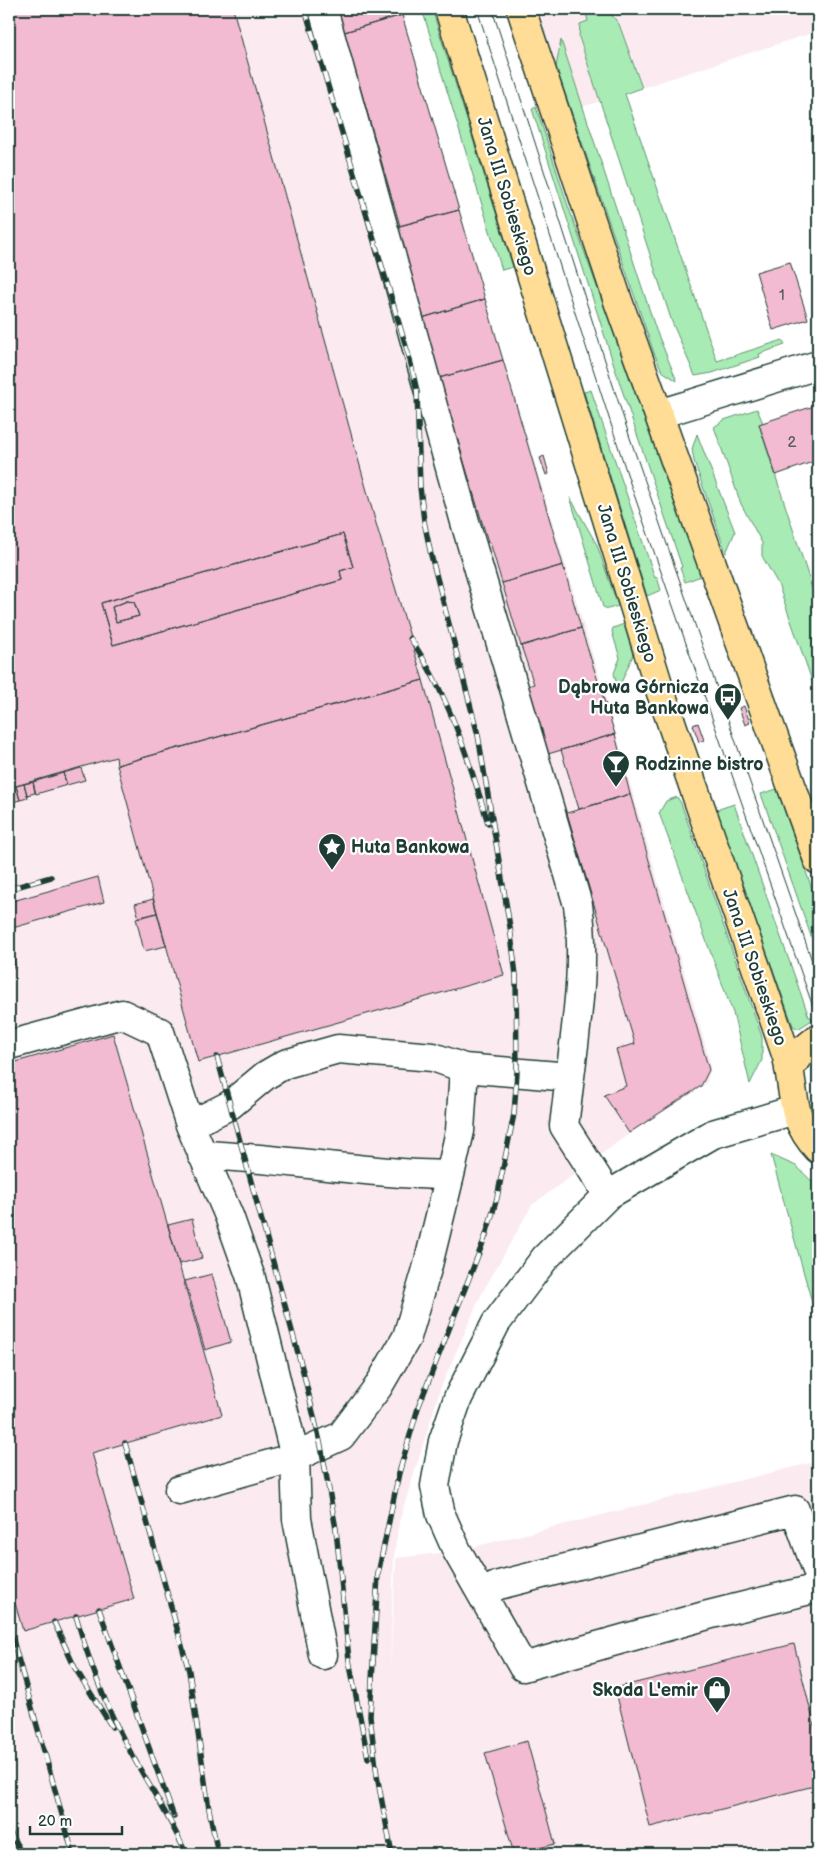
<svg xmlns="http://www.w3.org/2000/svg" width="827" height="1863" viewBox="0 0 827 1863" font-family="'Balsamiq Sans',sans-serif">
<rect width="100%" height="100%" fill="#fff"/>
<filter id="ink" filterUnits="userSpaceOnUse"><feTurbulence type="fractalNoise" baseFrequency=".02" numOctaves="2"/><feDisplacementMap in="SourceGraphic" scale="10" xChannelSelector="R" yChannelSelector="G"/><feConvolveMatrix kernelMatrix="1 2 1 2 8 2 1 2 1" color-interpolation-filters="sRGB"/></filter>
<g filter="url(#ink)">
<!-- built -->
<path fill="#fbebf1" d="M9,9h392l84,290 116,383 109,379v10l-3,11 -5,5 -73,47 -97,71 -51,90 -40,92 -42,135 -5,34 -4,117 6,-115 61,-7 361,-90v393h-809z
M537,9h281v22l-248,80z"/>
<!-- green -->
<path fill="#a8ebb5" stroke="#649474" d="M422,9h10l81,258 -11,3z
M595,11l16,3 8,10 23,64 -17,6 92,267 66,-21 2,5 -26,9 1,3 -48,16 -17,3 -23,-54 -93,-285 1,-13 8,-3 -2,-8z
M561,40l95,290 21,51 -15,-10 -8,-18 -98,-286z
M536,107l32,99 133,370 -16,6 -5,-14 2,-1 -62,-183 -88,-275z
M591,390l64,188 2,-1 4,13 -14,6 -63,-204z
M757,409l6,14 -4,2 59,181v92l-40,-114 -16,-28v-13l-21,-39 -27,-77 10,-7z
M697,434l38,98 -9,21 -32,-92 -2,-12z
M570,497l27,48 21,61 -10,3 -5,-2z
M624,624l9,31 -15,35 -4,-17 6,-15 -8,-26 1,-4z
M777,789l41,117v50l-57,-162z
M677,797l4,6 81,234v23l-12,24 -17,-71 -74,-200 7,-12z
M734,804l75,213h3v3l-14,9 -5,-3 -77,-216z
M771,1155l25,11 22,21v137z"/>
<!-- building -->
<path fill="#f2bbd1" stroke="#1f3d34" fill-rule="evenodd" d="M9,9h224l144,518 46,153 -306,85 -1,-8 -107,31zM343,534l10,33 -13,4 2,9 -229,65 -12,-42z
M331,9h69l2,6 -64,19z
M402,15l57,195 -59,16 -56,-194z
M459,210l26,89 -63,19 -27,-91z
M790,262l18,57 -35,11 -17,-58z
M485,299l18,61 -64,18 -17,-60z
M503,360l60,205 -61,18 -12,-41h-2l-49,-164z
M817,405l1,55 -42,15 -17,-51z
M544,456l5,18 -3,1 -6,-17z
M343,534l10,33 -13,4 2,9 -229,65 -12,-42zM127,601l7,1 5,14 -23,6 -4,-15z
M563,565l18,63 -60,18 -19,-63z
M818,581v24l-7,-22z
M127,601l7,1 5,14 -23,6 -4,-15z
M581,628l34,106 -67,20 -20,-68 6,-2 -13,-38z
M423,680l81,295 -306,87 -81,-297z
M744,706l6,17 -5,2 -6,-17z
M698,723l6,17 -5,2 -6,-17z
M615,734l15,60 -51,15 -18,-59z
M81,768l4,12 -18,5 -4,-12z
M63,773l4,12 -31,9 -3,-12z
M33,782l2,11 -8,2 -3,-11z
M24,784l4,14 -8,2 -4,-14z
M16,786l4,14 -11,3v-15z
M630,794l79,276 -8,16 -72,47 -25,-38 22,-9 -10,-37 19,-5 -68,-231z
M98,877l6,25 -95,27v-27z
M153,899l4,14 -18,5 -4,-14z
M157,913l9,33 -22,5 -8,-33z
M9,940l7,27 -7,2z
M113,1034l109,381 -130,38 42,146 -111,32 -14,-49v-518z
M192,1219l10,39 -23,6 -11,-39z
M212,1274l19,68 -26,8 -20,-69z
M794,1644l24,96v45l-168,42 -35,-139z
M527,1741l28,103 -41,10 -29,-101z"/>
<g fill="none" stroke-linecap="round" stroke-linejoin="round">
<defs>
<path id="minor" d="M323,9l142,513 113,383c8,57 -1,115 -8,172
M659,414l159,-49
M9,1045l113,-31 38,18 30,93 39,91 22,62 44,179 46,-21 37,-49 29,-50 20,-68 23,-94
M190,1125l40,-20 36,-30 19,-11 53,-15 95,8 31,11 106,9 -6,49 44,69
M202,1155c83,3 164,19 248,20l10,-44 4,-63
M179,1490l116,-33 2,62 26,136
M818,1573l-23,-63 -296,75 -18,8 42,74 185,-52 110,-27
M481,1593l-24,-42 -16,-36 -6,-29 8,-45 15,-43 38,-75 49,-65 63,-63 105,-61 82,-24"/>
<path id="major" d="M449,9l211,681 127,367c8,37 3,62 31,92
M521,9l97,292 200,559
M789,1069l12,-17 17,-14"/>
</defs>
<!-- minor casing -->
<use href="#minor" stroke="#1f3d34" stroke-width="31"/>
<!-- major casing -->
<use href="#major" stroke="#1f3d34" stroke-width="31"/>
<!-- minor -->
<use href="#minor" stroke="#fff" stroke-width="28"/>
<!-- major -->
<use href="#major" stroke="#ffdd96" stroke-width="28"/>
<!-- tram -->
<path stroke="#1f3d34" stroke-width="1" d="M477,9l153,474 188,538
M492,9l138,429 188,540"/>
<defs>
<path id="rail" d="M305,9l105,351 7,31 3,96 4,34 7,34 47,180 32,192 6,48 1,97 -3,42 -17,84 -11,37 -68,173 -19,65 -21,101 -8,142 7,60 15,78
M410,638c38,55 59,122 78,185
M9,889l42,-12
M217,1057l87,318 17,71 15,83 13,131 19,98
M125,1443l64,228 20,138 9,45
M99,1609l75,208
M76,1616c12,42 28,86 48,124 20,39 45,74 62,114
M54,1622l21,46 37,59
M9,1626l64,228
M9,1831l13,23"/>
</defs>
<!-- rail casing -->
<use href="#rail" stroke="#1f3d34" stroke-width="5.5"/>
<!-- rail -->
<use href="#rail" stroke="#fff" stroke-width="4" stroke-dasharray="11" stroke-linecap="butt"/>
</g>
</g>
<!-- icons -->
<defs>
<symbol id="bus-pin" viewBox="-11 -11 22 30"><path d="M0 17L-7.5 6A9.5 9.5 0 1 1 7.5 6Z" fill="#1f3d34" stroke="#fff"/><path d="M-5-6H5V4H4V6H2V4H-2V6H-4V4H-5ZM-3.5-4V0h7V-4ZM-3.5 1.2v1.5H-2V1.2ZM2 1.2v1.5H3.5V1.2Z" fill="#fff"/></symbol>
<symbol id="bar-pin" viewBox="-11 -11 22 30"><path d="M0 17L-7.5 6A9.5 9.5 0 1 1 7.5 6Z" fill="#1f3d34" stroke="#fff"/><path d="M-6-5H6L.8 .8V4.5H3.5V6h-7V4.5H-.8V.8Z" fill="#fff"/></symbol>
<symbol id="sight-pin" viewBox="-11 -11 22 30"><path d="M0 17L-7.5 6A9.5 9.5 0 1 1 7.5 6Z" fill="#1f3d34" stroke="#fff"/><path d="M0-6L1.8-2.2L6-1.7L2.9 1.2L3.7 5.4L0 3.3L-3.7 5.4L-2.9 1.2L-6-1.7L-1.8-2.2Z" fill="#fff"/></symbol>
<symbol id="shop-pin" viewBox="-11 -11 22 30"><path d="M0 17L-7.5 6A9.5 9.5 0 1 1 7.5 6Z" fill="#1f3d34" stroke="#fff"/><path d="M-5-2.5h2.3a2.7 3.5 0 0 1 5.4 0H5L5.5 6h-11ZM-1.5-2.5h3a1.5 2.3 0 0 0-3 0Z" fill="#fff"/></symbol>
</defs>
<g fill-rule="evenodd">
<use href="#bus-pin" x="712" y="681" width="32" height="43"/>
<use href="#bar-pin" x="600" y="748" width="32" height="43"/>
<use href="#sight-pin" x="316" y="831" width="32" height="43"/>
<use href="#shop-pin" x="701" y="1674" width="32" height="43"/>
</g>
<g text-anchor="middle" stroke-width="4.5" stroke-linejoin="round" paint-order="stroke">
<!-- number labels -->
<g font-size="15" fill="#545c5b">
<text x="782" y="300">1</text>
<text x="792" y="447">2</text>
</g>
<!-- street labels -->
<g font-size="18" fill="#1f3d34" stroke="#fff">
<text transform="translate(507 196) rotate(73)" y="6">Jana III Sobieskiego</text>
<text transform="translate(627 583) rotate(73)" y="6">Jana III Sobieskiego</text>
<text transform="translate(755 967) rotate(71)" y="6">Jana III Sobieskiego</text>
</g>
<!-- poi labels -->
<g font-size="18" font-weight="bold" fill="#1f3d34" stroke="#fff" text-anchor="end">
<text x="709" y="693">Dąbrowa Górnicza<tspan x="709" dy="21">Huta Bankowa</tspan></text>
<text x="635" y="770" text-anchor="start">Rodzinne bistro</text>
<text x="351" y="853" text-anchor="start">Huta Bankowa</text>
<text x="698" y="1696">Skoda L'emir</text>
</g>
</g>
<!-- margin -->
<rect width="827" height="1863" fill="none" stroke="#fff" stroke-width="30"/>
<rect x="15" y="15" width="797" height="1833" fill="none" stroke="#1f3d34" stroke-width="2" filter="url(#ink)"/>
<!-- scale -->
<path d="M30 1826v8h92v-8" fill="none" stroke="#1f3d34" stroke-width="2.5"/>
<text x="38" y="1826" font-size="15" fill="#1f3d34" stroke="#ffffff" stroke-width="4" paint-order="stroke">20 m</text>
</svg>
